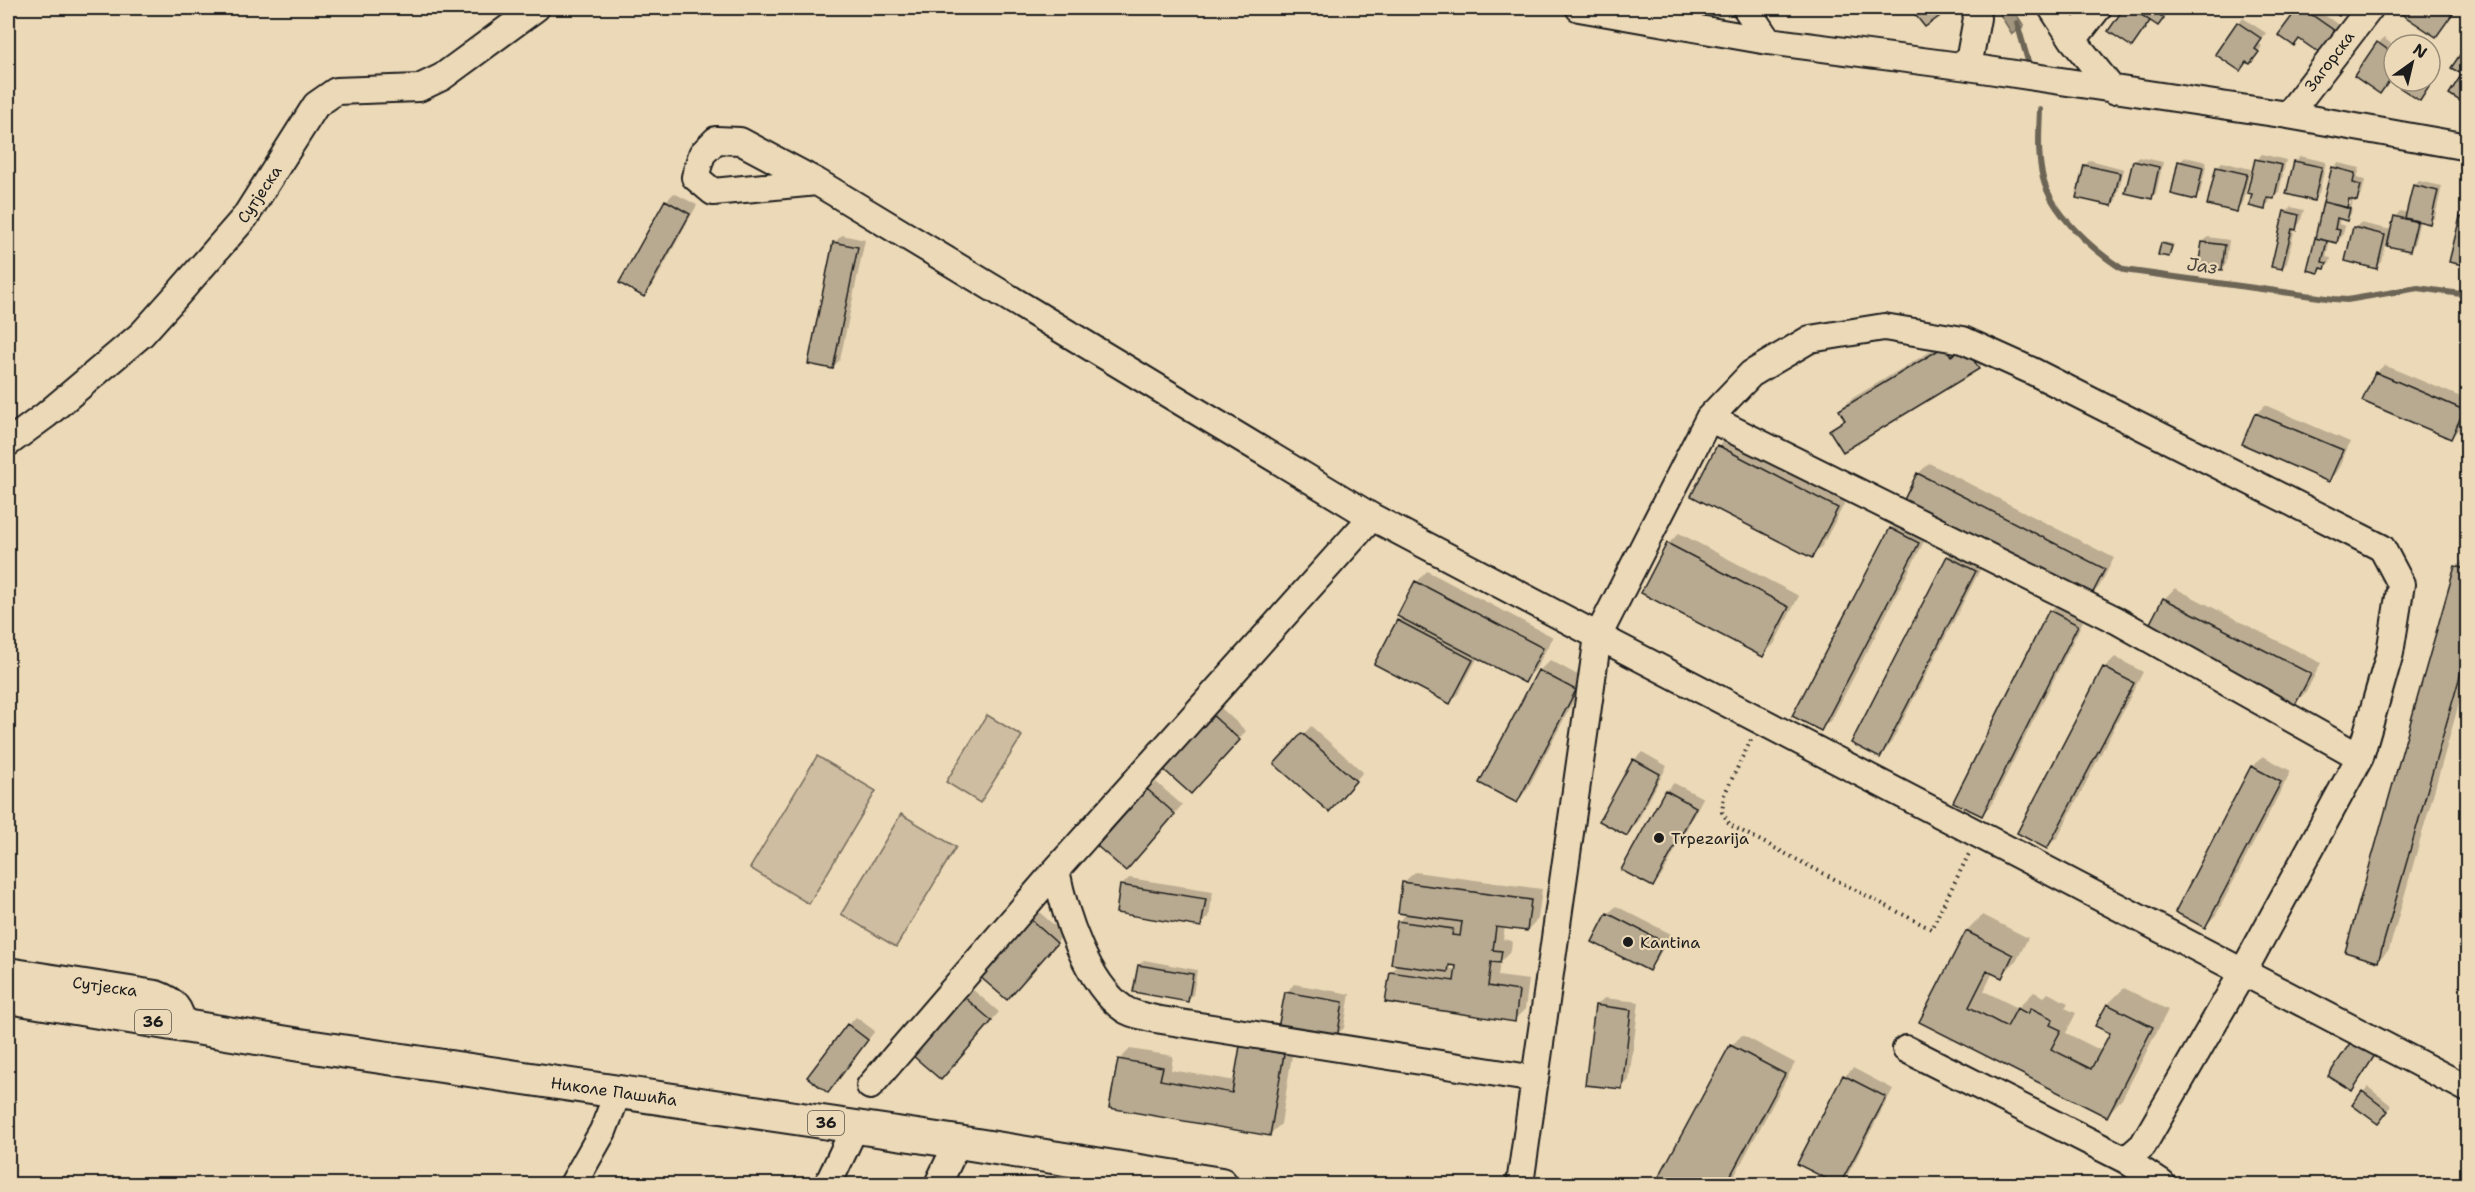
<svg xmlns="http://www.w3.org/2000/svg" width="2475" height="1192" viewBox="0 0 2475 1192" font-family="'Shantell Sans',sans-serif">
<rect width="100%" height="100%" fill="#ecd9b7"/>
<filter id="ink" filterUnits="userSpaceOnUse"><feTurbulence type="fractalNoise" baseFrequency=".0167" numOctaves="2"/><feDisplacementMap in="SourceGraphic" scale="12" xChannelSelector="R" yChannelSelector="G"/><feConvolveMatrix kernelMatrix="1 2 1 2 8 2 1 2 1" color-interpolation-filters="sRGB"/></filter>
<g filter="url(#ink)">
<!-- green -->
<path fill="#cebda0" stroke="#756c5e" stroke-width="1.5" d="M987,715l35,21 -42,67 -34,-21z
M817,756l59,35 -67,113 -59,-36z
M901,814l55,33 -60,100 -55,-33z"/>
<!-- water -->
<path fill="#a2957f" stroke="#6c6557" stroke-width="1.5" d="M1996,8h16l12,18 -12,8z"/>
<!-- shadow -->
<path fill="#0003" fill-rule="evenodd" d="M2126,8h27l12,7 -5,7 -9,-3 -15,21 -26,-9z
M2300,8h14l25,17 -15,21 -24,-8 -6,6 -13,-9z
M2406,8h51l-21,27 -33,-23z
M2243,18l23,15 -7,11 3,2 -7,11 -8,3 -7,9 -23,-15z
M2384,38l10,8v28l-14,18 -1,-49z
M2430,68l8,6 -3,4 -5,-4z
M2262,154l24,6 -7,32 -5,6 -3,-1 -2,6 -5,5 -7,-48z
M2300,156l26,6 -7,32 -6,5 -18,-37z
M2139,157l24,5 -7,31 -5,5 -17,-36z
M2185,157l22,5 -7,31 -5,6 -15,-37z
M2090,160l34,9 -8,31 -5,5 -26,-40z
M2222,162l29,7 -9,36 -5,5 -20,-43z
M2338,163l22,5 -3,10 8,2 -3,14 -5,5 -4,-1 -2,16 -5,5 -6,-1 -1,6 6,2 -3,10 -5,6 -7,-2 -4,17 5,1 -1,5 -11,9 -10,-3 24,-101zM2349,191l3,1 -3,23h-3z
M2419,181l23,5 -7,31 -5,5 -10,-2 -6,25 -5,5 -23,-6 -4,18 -5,5 -22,-39 5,-5 32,7 3,-13 5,-6 8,2 6,-27z
M674,193l23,12 -45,82 -8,8 22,-94z
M2291,207l13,3 -4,13 -5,5 -8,35 -5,5 4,-56z
M2466,213h2v52l-7,-47z
M842,235l23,5 -25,120 -8,8 2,-125z
M2208,237l21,3 -3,24 -5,5 -18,-27z
M2165,242l9,2 -5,12 -6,-12z
M1956,336l33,21 -11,11 -147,62 14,-12 -5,-8 11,-11z
M2384,365l84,35v10l-9,19 -8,9 -75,-65z
M2265,405l85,37 -13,30 -8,8 -85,-37 13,-30z
M1729,436l119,61 -26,49 -10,11 -94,-111z
M1929,463l185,95 -15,29 -10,11 -171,-124z
M1902,518l27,14 -97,187 -11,10 70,-200z
M1679,533l120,63 -25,48 -11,11 -95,-111z
M1959,546l26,14 -95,185 -10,11 68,-199z
M2467,556l1,116 -79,278 -11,10 78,-393z
M1427,571l126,66 -18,33 -11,11 -46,-24 -20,37 -8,8 -52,-81 4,-4 15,-35z
M2175,588l146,75 -15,29 -11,11 -131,-104z
M2061,600l26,13 -95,191 -10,10 68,-203z
M2115,657l28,15 -85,165 -11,10 57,-179z
M1550,660l35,19 -58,111 -11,11 23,-130z
M1220,707l26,24 -47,53 13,-69z
M1311,726l52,46 -26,30 -60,-39z
M1642,752l25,14 -32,60 -8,8 7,-74z
M2263,756l28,15 -75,144 -11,11 47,-159z
M1156,782l26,23 -48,56 14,-71z
M1674,783l29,15 -42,79 -8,8 -30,-16 43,-78z
M1415,872l127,17 -4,30 -11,11 -22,-3 -2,12 9,2 -1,10 -11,11 -2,14 31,4 -4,29 -11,11 -123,-48 9,-9 -2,-41 9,-9 -3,-31zM1453,964l5,1 -1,5 -8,-2z
M1129,878l84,13 -4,26 -8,8 -80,-39z
M1616,906l55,28 -15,27 -8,8 -40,-55z
M1038,911l26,23 -49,56 15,-71z
M1983,915l45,23 -11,22 -16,16 -8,-4 -9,19 34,17 16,-16 10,5 4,-4 20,10 -3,5 11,5 -10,20 36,18 10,-19 -14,-7 10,-21 16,-16 44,22 -46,89 -16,17 -185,-95 46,-90z
M1144,960l53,10 -4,25 -6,5 -48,-35z
M1294,984l56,10 -6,34 -8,8 -50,-43z
M972,989l27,23 -50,58 -35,-15z
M1604,998l35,4 -10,78 -8,8 -25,-82z
M856,1017l19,14 -47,60 20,-66z
M1742,1035l53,28 -65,121h-73l74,-138z
M1253,1036l41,7 -13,81 -11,10 -151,-74 11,-11 43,7 -2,14 65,11 6,-34z
M1853,1068l40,21 -46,87 -8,8 6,-108z
M2368,1087l24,19 -14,16 -15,-30z"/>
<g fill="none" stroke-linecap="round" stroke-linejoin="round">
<!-- stream -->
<path stroke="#6c6557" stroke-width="6" d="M2017,23l11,38
M2040,110c-1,25 -3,52 5,75 12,33 50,67 79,85l210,29 13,1 71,-12 50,7"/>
</g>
<!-- building -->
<path fill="#b8aa91" stroke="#1c1c1c" stroke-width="1.5" d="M1919,8h32l-26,19 -12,-15z
M2124,8h7l19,13 -18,26 -24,-16z
M2145,8h4l15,10 -6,8 -18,-12z
M2298,8h4l33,23 -16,22 -20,-14 -5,7 -16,-11z
M2327,8h17l-5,8z
M2404,8h49l3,1 -20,28 -36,-24z
M2237,22l25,17 -7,10 4,3 -9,12 -4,-2 -6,9 -25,-17z
M2377,42l17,12v20l-14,20 -26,-18z
M2468,43v63l-19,-12 13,-20 -11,-6z
M2430,76l4,3 -14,22 -21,-14 4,-6h27z
M2255,159l27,6 -8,34 -7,-1 -2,12 -16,-4 3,-12 -5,-1z
M2133,161l26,6 -7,32 -27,-6z
M2178,161l25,6 -7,33 -25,-6z
M2294,161l28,6 -8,34 -28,-7z
M2084,165l36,8 -8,33 -36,-8z
M2216,167l31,7 -10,38 -30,-7z
M2332,167l23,6 -2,10 8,2 -4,16 -8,-2 -2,9 -24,-6z
M2413,185l25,6 -8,33 -25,-6z
M665,200l25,14 -46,83 -25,-14z
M2323,202l27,6 -3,13 -10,-3 -2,11 5,1 -3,13 -22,-5z
M2284,211l15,4 -3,15 -4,-1 -10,40 -11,-2z
M2394,216l23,6 -7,29 -23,-5z
M2460,217l8,2v47l-19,-4z
M2353,227l32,8 -8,34 -32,-8z
M2315,238l12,3 -5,21 5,1 -2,6 -4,-1 -2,5 -12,-3z
M833,242l25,5 -25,122 -25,-5z
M2202,242l23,3 -3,25 -24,-3z
M2161,243l11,3 -3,11 -11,-2z
M1945,346l6,10 15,-9 13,22 -136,83 -14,-22 16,-10 -6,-10z
M2375,372l89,38 -13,29 -89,-38z
M2255,413l88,37 -14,32 -87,-38z
M1717,445l121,63 -26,50 -121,-62z
M1917,473l188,96 -16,31 -187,-96z
M1890,528l29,15 -98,188 -29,-15z
M1667,543l122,64 -26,50 -122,-64z
M1947,556l29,15 -96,187 -29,-15z
M2455,566l13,4v78l-90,314 -33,-10z
M1415,581l128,67 -18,35 -128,-67z
M2163,598l148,76 -16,31 -148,-76z
M2049,610l29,15 -96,191 -29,-14z
M1397,620l76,40 -23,44 -76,-40z
M2103,667l31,16 -87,166 -30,-16z
M1538,670l38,20 -59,113 -38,-20z
M1211,714l29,26 -49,54 -28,-25z
M1302,733l54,48 -27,31 -55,-48z
M1633,759l27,15 -33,62 -28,-15z
M2251,766l30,16 -76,146 -30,-16z
M1147,789l28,25 -49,57 -29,-25z
M1665,790l31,17 -43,80 -32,-17z
M1402,882l129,18 -4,31 -31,-4 -3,23 9,1 -2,12 -9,-1 -3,24 31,5 -4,31 -130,-20 5,-30 64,9 2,-15 -7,-1 -1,7 -57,-8 6,-43 56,8 -1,6 8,1 2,-14 -64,-9z
M1120,885l86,14 -5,28 -85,-14z
M1607,913l57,29 -15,29 -57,-29z
M1029,918l28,25 -50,57 -28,-24z
M1966,931l47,24 -11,23 -15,-7 -18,36 38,20 10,-19 11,6 3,-6 22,11 -3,6 11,5 -10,19 40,20 19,-36 -15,-7 12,-22 46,23 -46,90 -188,-95z
M1138,965l55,9 -5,28 -55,-10z
M1285,992l58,10 -6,36 -59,-10z
M963,996l29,25 -51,59 -29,-25z
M1595,1005l36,5 -9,79 -37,-4z
M847,1024l21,16 -40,53 -21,-16z
M2352,1040l23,15 -23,36 -24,-15z
M1730,1045l55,29 -59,110h-71z
M1240,1046l44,8 -14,82 -161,-28 9,-49 45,8 -3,13 72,13z
M1843,1075l43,22 -46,87h-3l-40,-20z
M2362,1091l26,20 -10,13 -26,-19z"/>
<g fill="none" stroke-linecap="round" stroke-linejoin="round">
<defs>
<path id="minor" d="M1579,8l189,33 200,26 320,48 180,32
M1746,8l22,33
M2052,8l21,32 40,50
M2073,40l25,-32
M1968,67l9,-49 -2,-10
M2288,115l82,-107
M817,182l-104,10 -18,-15 7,-23 14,-14 24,1 77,41 555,335 226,119 -78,548
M1884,327l79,13 69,31 350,177 19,36 -11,69 -30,104 -117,215 -645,-336 111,-218 42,-44 59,-35z
M1709,418l407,202 244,137
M8,443l38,-28 96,-81 35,-39 68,-78 71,-112 20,-14 83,-3 23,-11 94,-69
M1056,870c8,43 31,114 68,139 8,6 21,7 31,10l380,60
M8,971l148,23c17,6 26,14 26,33
M1906,1049l220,111 17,-15 100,-173 225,117
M870,1086l186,-216 316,-353
M2126,1160l36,24
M573,1184l30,-53 15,-39
M828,1184l27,-57
M938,1184l20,-42"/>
<path id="major" d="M8,997l292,48 658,97 263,42"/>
</defs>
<!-- minor casing -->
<use href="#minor" stroke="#1c1c1c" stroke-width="30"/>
<!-- major casing -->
<use href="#major" stroke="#1c1c1c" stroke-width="36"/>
<!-- path -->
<path stroke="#1c1c1c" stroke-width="4" stroke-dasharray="1.5 4.5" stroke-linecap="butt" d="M1751,740l-27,55 -2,17 8,13 201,104 39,-77"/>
<!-- minor -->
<use href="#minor" stroke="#ecd9b7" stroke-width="26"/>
<!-- major -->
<use href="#major" stroke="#ecd9b7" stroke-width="32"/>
</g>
</g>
<!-- markers -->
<g fill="#1c1c1c" stroke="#ecd9b7" stroke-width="2">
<circle cx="1659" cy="838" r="6"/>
<circle cx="1628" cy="942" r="6"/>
</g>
<g text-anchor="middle" stroke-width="4.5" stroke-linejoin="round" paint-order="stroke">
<!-- shield labels -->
<g fill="#ecd9b7" stroke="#5a554a" stroke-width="1.5">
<rect x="135" y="1010" width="36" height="24" rx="4.5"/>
<rect x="808" y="1111" width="36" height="24" rx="4.5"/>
</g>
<g font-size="15" font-weight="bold" fill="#1c1c1c">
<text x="153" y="1027">36</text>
<text x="826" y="1128">36</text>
</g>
<!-- street labels -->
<g font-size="16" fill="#1c1c1c" stroke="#ecd9b7">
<text transform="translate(2329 61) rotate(-53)" y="6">Загорска</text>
<text transform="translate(259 194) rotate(-56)" y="6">Сутјеска</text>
<text transform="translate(105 986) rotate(8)" y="6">Сутјеска</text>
<text transform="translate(614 1091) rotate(8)" y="6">Николе Пашића</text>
</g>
<!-- poi labels -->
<g font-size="16" fill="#1c1c1c" stroke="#ecd9b7" text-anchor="start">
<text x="1671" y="844">Trpezarija</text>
<text x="1640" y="948">Kantina</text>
</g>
<!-- water labels -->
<g font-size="18" font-style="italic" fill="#4b463f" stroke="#ecd9b7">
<text transform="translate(2202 266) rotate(8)" y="6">Јаз</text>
</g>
</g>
<!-- margin -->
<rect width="2475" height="1192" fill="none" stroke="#ecd9b7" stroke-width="30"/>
<rect x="15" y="15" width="2445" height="1162" fill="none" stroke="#1c1c1c" stroke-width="2" filter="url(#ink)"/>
<!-- north arrow -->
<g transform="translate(2412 63) rotate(34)"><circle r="28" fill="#ecd9b7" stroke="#998d79" stroke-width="1.5"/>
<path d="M0-4.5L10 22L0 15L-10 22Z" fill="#1c1c1c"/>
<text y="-9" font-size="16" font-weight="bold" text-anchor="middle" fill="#1c1c1c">N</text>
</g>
</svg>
